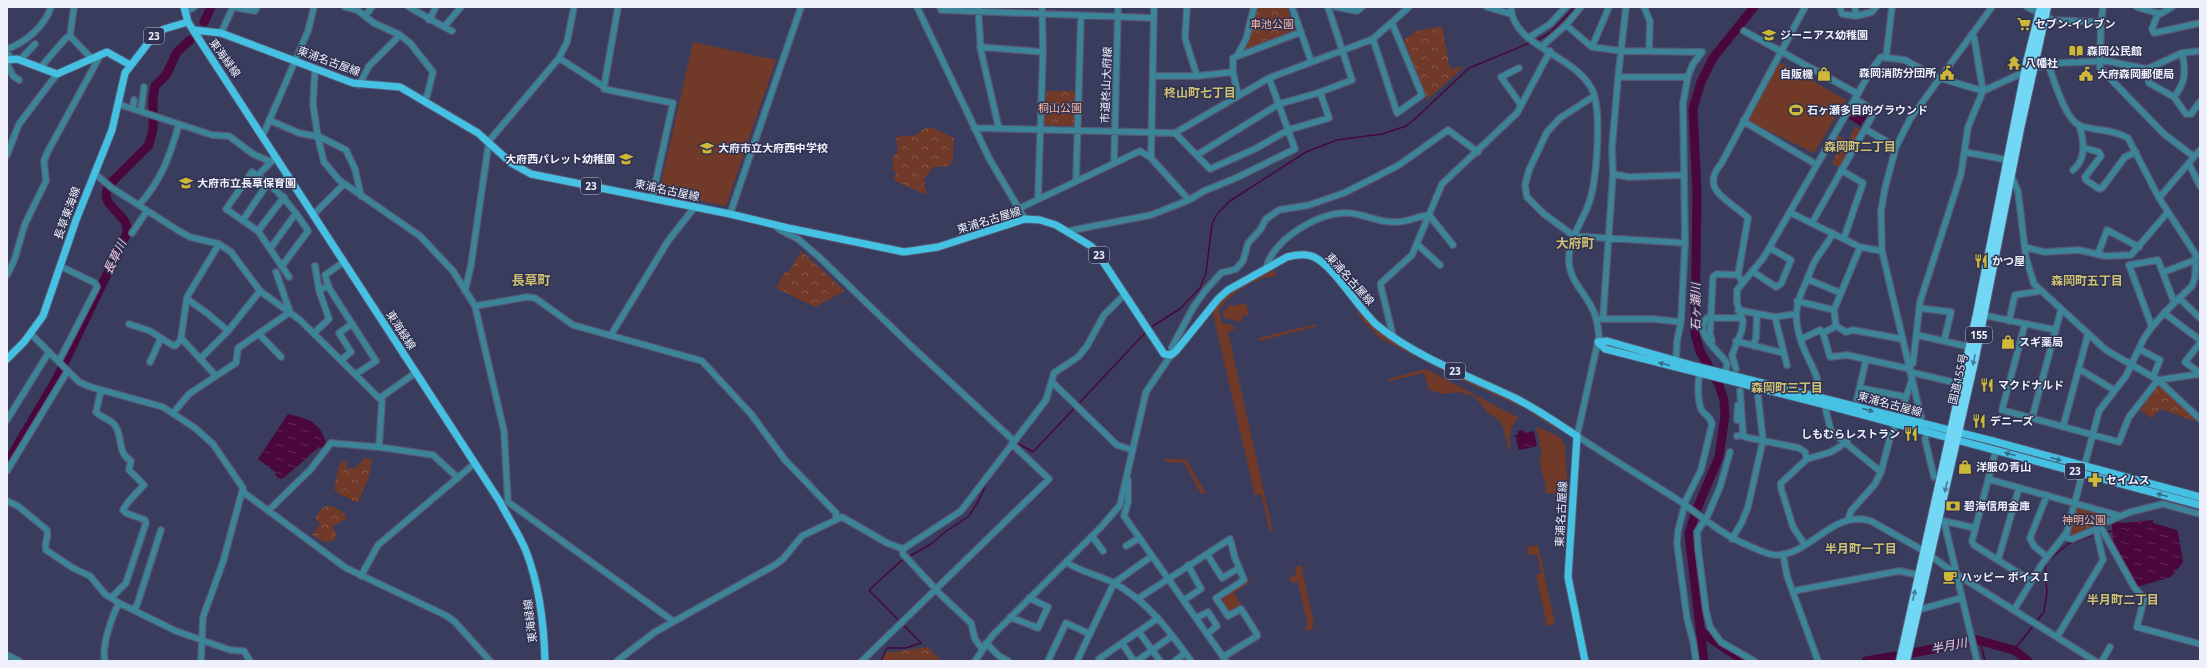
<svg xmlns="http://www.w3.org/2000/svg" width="2207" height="668" viewBox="0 0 2207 668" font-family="'Noto Sans','Noto Sans JP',sans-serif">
<defs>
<pattern id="forest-crowns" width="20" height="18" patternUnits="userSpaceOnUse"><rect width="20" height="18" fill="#713a28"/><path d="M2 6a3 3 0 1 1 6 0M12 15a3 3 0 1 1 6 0" fill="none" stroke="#865748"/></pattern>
<pattern id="water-ripples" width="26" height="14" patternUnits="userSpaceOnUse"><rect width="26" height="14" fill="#4a073b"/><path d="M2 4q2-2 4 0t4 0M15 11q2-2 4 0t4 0" fill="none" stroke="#642b58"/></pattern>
</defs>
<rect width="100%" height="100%" fill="#393c5c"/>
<!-- green -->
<path fill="#713a28" d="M693,42l83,18 -50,146 -67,-14z
M1779,62l67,38 -32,53 -67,-33z
M1273,268l3,8c-17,0 -49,19 -57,35l3,12 11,2 1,5 -6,2 44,196 -2,5 -9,-39 -6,2 -43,-186 15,-15z
M1232,303l1,3 13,-3 3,12 -7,1v6l-18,-4 -1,-6z
M1358,307l17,19 149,80 34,21v3l-34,-22 -65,-29 -79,-41 -16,-16 -7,-11z
M1316,324l1,2 -57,15 -1,-3z
M1426,369l93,49c-12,10 -9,22 -8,37l-10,-33 -14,-10 -13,-16 -16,-4 -14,2 -15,-4 -5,-17 -35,8 -1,-2z
M1536,426l24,11 5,9 3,48 -23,-1 1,-6 -7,-26 3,-6z
M1165,459h21l19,33 -4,2 -17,-31 -19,-1z
M1538,545l17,79 -8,2 -11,-51 5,-2 -4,-19 -8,2 -2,-9z
M1301,565l13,58 -2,6 -7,2v-4l3,-1 -10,-44 -7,1 -1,-6 6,-2 -1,-8z
M1249,580l1,2 -16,11 8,13 -14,8 -9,-15z"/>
<!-- forest -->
<path fill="url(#forest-crowns)" d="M1258,7h29l9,26 -51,17z
M1442,26l8,43 15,-3 -38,34 -23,-60 13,-9z
M1047,91h29l-2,35 -31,-1z
M1855,127l6,3 -21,38 -8,-5 5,-10 -9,-6 7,-13 13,7z
M925,128h8l21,10 -1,18 -3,10 -17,1 -9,12 2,14 -2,1 -27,-12 -3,-3 2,-7 -4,-3 2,-14 4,-2 -2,-16 20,-2z
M801,251l44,40 -30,16 -39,-19 8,-15 5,-1z
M2159,385l40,33 -5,3 -33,-12 -10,9 -11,-8z
M364,458l8,1 -3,18 -11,25 -6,-1 -2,-3 -10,-3 -6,-6 5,-24 6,-5 3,1 -2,5 2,3 9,-2z
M2075,503l45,13 -48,23 -7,-2z
M329,505l14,7 4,6 -15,9 4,6 -2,8 -9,1 -13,-7 8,-12 -5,-5 6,-9z
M928,647l13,14h-60l5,-8z"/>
<!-- water -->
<path fill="url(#water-ripples)" d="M1858,105l11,8 -8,13 -12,-7z
M288,414c20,5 31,7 38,28l-3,6 -4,-1c-13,11 -24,22 -37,32l-5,-2 -3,-6 -16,-12z
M1524,430l1,3 9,-2 3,15 -18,4 -4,-15 3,-1v-3z
M2153,520v3l24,7c1,1 6,29 6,32l-12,15 -34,10 -24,-44 -1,-19 5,-2 6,1z"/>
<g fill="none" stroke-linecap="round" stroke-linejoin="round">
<!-- stream -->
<path stroke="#4a073b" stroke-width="1.5" d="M1536,41l15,-9 24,-25
M1150,328l31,-20 19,-20 6,-15 6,-49 5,-10 13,-13 76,-49 31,-12 45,-6 24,-8 10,-8 53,-50 63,-26
M1016,446l3,-2 14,8 113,-120
M1002,462l12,-13
M2106,532l8,-1
M1980,641l5,20
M2014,650l30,-38 3,-20 -2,-25 3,-6 20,-17 34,-12
M881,661l6,-13h19l15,-5 -52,-53 32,-29 30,-17 14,-12 24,-16 9,-14 10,-22"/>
<!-- river -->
<path stroke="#4a073b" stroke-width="9" d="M204,22l7,-15
M7,463l50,-85 69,-143c8,-22 -32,-27 -16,-51l39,-39 4,-16v-31l2,-12 11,-11 11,-23 13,-12
M1700,631l44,30
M1913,653l64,-13 37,10 14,11
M1704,661l-15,-127 7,-23 23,-54 6,-41 -1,-16 -5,-15 -19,-34 -5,-17 2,-141 -4,-84 8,-27 12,-24 41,-51
M1866,661l30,-5"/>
<defs>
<path id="minor" d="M74,7l-4,29 21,22
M233,7l22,4 2,-4
M345,7l12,3 17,13 26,12 -31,31 -10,19
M409,7l35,20 17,-20
M917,7l73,153 35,59
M940,7l1,3 213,8
M978,7l3,44 18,78
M1187,7l-2,31 12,38
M1292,7l19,54
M1336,7l21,4 5,-4
M1487,7l24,7
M1511,7c1,41 69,48 83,87 7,23 3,86 -5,109 -6,17 -19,34 -20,53 -2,22 14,34 23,52 5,9 6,18 7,29l-22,99c32,21 65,41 98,62 29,19 45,37 79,50 7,3 15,7 23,7 35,-1 56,-46 94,-34l53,30 32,23 139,87
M1644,7l6,14 -1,30
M1840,7l2,7 14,2 -1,-9
M2027,7l26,13 48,2 -1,46 64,66 29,22
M2137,7l23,7 12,-7
M186,12l8,-5
M2158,13l-6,16 2,4 46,-10
M365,16l7,-9
M1856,16l16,-4 4,-5
M429,20l6,-11
M2101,22l2,-15
M1566,25l26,22 30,4 80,1
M444,27l8,4
M1744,31l114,63
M221,33l12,-26
M400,35l10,8 23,29 -6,24 -4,4
M1971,35l3,2 9,54 37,-17
M1528,38l22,-14 16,-17
M1373,39l24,74 25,-18 -30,-72
M980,47l63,5
M1541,47l25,-22 15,-18
M1592,47l17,-40
M7,49c18,-6 38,-23 44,-42
M7,53l5,6
M1237,56l9,-17 8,-32
M559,58l45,29v2l69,14 -21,95
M1886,58l6,-51
M20,60l15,-16
M7,64l6,12 6,4
M2039,67l19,-4 49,-2 40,8 35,-16 18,-2
M40,68l26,-30 4,-2
M1519,68l-18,9 20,28
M315,69l-2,35 5,34 6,24 15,18 81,56 33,35 22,35 29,125 4,71
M2147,69l2,14 25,14 12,17h5l9,-12
M1153,76h44l36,-4
M1618,77h70
M604,87l14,-80
M1238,95l-5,-23v-14l68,-26
M1594,96l-34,22 -13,14 -18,38 -4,15 2,12 17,17 30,22 111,7
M2174,97c12,-15 12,-26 8,-44
M118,104l94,31 17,1 24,18 18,8 5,-5
M133,109l1,-9
M141,111l3,-24
M269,120l30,13 21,4 26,13 9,19 6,27
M1743,121l74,44
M974,128l201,5 94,-55 104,-39 36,-32
M1865,129l31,18
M1175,133l35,36 45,-20 33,-19 41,-12 -9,-26
M263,135l45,-104 6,-24
M2084,148l15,4 2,4 -16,21 1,3 13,9 3,-1 23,-31 11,-5
M1965,152l43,8
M7,155l12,-31 38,-50
M1197,155l82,-51 39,-11 34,-13 -24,-73
M1151,158l3,-151
M1114,163l4,-156
M2189,164l11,22
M1841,170l22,13 -19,55
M2073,170c14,-11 11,-30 6,-45
M94,173l18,15 67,43 11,6 29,7 12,8 29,39 40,29 82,81 -3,46 54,8 25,23
M1613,174l16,3 55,-2
M2011,175l7,16 8,67 8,26 72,66 52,30 42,39
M257,176l14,-14
M1076,181l5,-165
M1038,198l5,-146 -1,-45
M2159,198l41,-48
M139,205c22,-24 31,-49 40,-81
M1020,208l120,-57 11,7 38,42
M1791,213l69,34 22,4
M314,214l30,-30
M730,214l71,-207
M1429,215l24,30
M243,220l25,-37
M1812,223l63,-112 -20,-12
M775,225l5,5 18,9 20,17 92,89 103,95
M258,231l26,-34
M1068,231l83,-16 38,-15 15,-9 32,-13 59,-29 -26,-71
M132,233l15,-22
M1417,244l23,21
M2025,247l19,5 35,-2 26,6 26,-1 37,-43
M270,249l26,-36
M2098,254l9,-24 32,17
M344,262l-19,13 4,13 47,73 -20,13
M282,266l26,-35 -1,-2c-17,-25 -30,-41 -55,-57l-26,37 32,22 31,46
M315,266l4,24
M1266,268c8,-29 52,-56 82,-55 16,1 30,9 45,9 13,1 25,-6 36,-7
M1752,271l24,16 5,-3 10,-24 -21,-12
M2164,272l31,-12
M7,275l7,-14 11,-37 21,-43 -2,-20 3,-8 54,-99
M1807,279l34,14
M1742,281l-4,-6 10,-57c-16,-17 -50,-27 -27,-54l84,-157
M465,291l6,-26 18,-124 70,-83 8,-16 7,-35
M2179,298l21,20
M187,299l20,14 21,18 -28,28
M1797,301l37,9
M475,306l52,-9 8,1 38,27 129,36 49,53 34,46 51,53v6
M1919,308l32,4 -7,29
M1738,310l37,7 20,-3
M2164,313l36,27
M1983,315l73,15
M1775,317l12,48
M1603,318l10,-144 -1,-26 6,-70 8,-71
M1601,319h52l28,3
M2009,321l6,-26 25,-4
M129,324l21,7 22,14 3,1 7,-7
M2025,324l-23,86 117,32 10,-25 29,-37 42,-6
M1836,326l10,6 7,-2 49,9
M2152,327l-23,-62 29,-5 16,42
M228,331l32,-40
M314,333l15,-14 -10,-29 9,-4
M1823,333l7,24 17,-2 63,14
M31,334l48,48 12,5 72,20 32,21 18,16 30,44 -20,74 -20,55 -2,44
M259,334l22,23
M611,335l57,-94 26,-33
M1917,335l53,12
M1393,336l-12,-49v-4l31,-28 30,-71 75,-71 33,-62
M1801,339l19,-9 3,3 13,-7 -2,-16 26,-63
M1712,341l-2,-8 3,-56 4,-3 21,1
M1736,341l47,12
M2200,343l-15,19 15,11
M1753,346l3,-8 1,-24
M2139,349l21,11 -7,17
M1172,354v-7l22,-41 11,-15 16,-18 15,-4 7,-8 5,-18 12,-13 6,-11 13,-9 30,-5 35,-12 28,-14 27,-14 49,-35 30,22
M341,360l10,-8 -12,-19 13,-9
M1676,360l1,-19 4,-19 4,-79 -2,-140 5,-27 5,-12 9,-12
M59,361l38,-74 -2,-4 -35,-17
M150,362l11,-24
M1736,369l-4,-14 10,-25 1,-9 -6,-18v-13l27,-33 108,-188 9,-12 24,3 31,17 47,14 -15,36 -7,47 -41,128 -7,61 -4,4
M2079,369l35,21
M1910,372l51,12
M1726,373l1,-10c-6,-10 -35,-30 -20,-45h35
M216,376l20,-13 2,-15 52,-36 -14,-40
M1052,382l65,63 15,5
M1860,388l46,9
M101,390l-5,22c5,6 15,6 20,15 7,12 1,25 15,34l-2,9 15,15 -16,17 -5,8 3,3 19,7 1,3 -20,60 -15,15
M1819,396c2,-19 -11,-35 -17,-52 -9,-25 -7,-39 4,-62 3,-7 6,-16 10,-23 6,-9 12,-16 17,-26
M380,398l35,-25
M1857,399l9,-39
M1826,405v6l5,20 50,41
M174,412l15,-18 27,-18 -35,-38 6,-41 32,-53
M2032,418l29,-108
M7,420l42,-68
M1737,420l1,-15
M1919,423l2,-6 -39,-166 -1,-40 4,-23 11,-41 14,-28 82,-112
M2063,427l25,-93
M1927,432l-2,7 9,38
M1743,435l2,2 54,11 6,4 2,7
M1737,436l6,-1v-2l-3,-42
M1996,450l-24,91 2,4 57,36
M1730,452l-10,35 -12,28 -11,17 1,16 8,63 4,16 11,15 33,19
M7,471l60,-99
M1988,479l132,37
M1128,480v22l-4,14 102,145
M243,492l103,76 101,48 8,6 35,39
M2047,495l-17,43 4,8 13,11
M7,501l11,5 29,24c2,7 -3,12 -1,20l27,18 17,8 15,18 14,9 57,28 54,19 14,1 6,10
M508,502l165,119
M268,511l43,-42 20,-26 45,4
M1848,520l3,-9 24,-27 6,-12 9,-34 11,-25 11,-34
M2100,526l34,61 10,12 -7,28 63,17
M1975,528l-31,-7 33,140
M1092,536l11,15
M2065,537l7,2 24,-10 8,-6 26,-11 33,-8 37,10
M1732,539l10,-17 6,-15 15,-67 -5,-44
M1805,545l-12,-18 -12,-39v-5l26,-24 24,-7 16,-10
M1126,546l13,-8
M903,549l58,-38 85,-111 8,-27 24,-16 9,-11 17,-31 21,-21
M903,549v5l39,42 29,27 4,16 7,10
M1207,554l15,24 17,-10
M1783,554l4,22 31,85
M1998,560l21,-72
M1066,562c15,10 32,13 48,21 33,18 55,47 77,78
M361,576l17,-31 96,-81
M1793,591l106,-20 20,4
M1139,598l91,-59 5,19 9,22 -28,18 12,18 13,-7 16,25v2l-34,21
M1184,600l17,-11 -13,-24
M133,610l4,-5 24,-75
M1918,610l43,-12
M2014,610l28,-46 25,-32 32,-121 27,-35 18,-38 8,-11 12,-14 28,-27 3,-9 1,-22 -37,-57 -31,-60c-15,-9 -31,-7 -47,-12 -16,-5 -27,-47 -33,-62
M1010,617l28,11 10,-21 -19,-9
M1196,618l12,-6 9,14 -10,8
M1139,632l21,29
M2057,637l46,-77 -7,-31
M986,643l13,13 9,5
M1122,643l12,18
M7,655l12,6
M1099,659l59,-41
M105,661c-4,-14 7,-45 14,-58
M617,661l38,-29 120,-67 8,-6 19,-23 40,-19 45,26 16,6
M862,661l187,-182 -37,-35
M975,661l17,-25 110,-110 18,-21 26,-113 25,-37
M1048,661l18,-38 24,11
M1077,661l37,-78 38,-27
M1137,661l35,-25
M1175,661l10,-8
M1696,661l-3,-20 -6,-23 -10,-74 1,-13 8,-31 15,-30 11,-46c-2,-10 -8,-8 -11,-15 -3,-9 -4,-26 -1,-36
M2102,661l8,-14"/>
<path id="major" d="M184,7l4,15 5,8 28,3 132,50 47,4 78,46 33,30 20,11 199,40 58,14 116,24 34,-5 87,-28 15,1 16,5 35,21 7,8 66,100 7,1 5,-4 42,-52 10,-9 59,-33c8,-2 19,-4 27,0 20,9 45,53 64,69 40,32 91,50 137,72 22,11 42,25 62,38l-9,141 17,84
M193,30l307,472c8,16 19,32 26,49 14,36 18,73 19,110
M7,60l10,-1 40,15 50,-22 23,13
M1598,342l7,7 221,56 374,100
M1598,342l9,-1 88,25 298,75 207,56
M7,359l17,-17 19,-26 33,-96 36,-90 13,-57 27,-35 12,-9 24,-7"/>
<path id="highway" d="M1900,661l77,-347 50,-252 14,-55
M1906,661l69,-303 45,-229 27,-122"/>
</defs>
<!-- minor casing -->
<use href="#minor" stroke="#565976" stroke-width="8"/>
<!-- major casing -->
<use href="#major" stroke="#565976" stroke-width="9"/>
<!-- highway casing -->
<use href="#highway" stroke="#565976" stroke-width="10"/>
<!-- minor -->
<use href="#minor" stroke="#3c8498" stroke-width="5.5"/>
<!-- major -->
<use href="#major" stroke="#45c2e3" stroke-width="7"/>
<!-- highway -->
<use href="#highway" stroke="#71d7f5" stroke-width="8"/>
</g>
<!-- one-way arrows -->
<defs><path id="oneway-solid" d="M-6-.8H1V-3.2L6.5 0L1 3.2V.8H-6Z"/></defs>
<g fill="#4d7c9b">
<use href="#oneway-solid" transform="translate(1974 360) rotate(102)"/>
<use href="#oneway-solid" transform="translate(1946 487) rotate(103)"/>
<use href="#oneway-solid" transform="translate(1914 595) rotate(-77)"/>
</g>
<g fill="#386c8b">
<use href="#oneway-solid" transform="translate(1664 364) rotate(-166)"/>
<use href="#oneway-solid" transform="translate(1868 410) rotate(15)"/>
<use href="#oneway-solid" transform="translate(2010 454) rotate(-165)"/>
<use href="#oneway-solid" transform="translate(2056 459) rotate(15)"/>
<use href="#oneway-solid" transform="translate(2162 495) rotate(-165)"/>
</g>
<!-- icons -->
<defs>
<symbol id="supermarket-bare" viewBox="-9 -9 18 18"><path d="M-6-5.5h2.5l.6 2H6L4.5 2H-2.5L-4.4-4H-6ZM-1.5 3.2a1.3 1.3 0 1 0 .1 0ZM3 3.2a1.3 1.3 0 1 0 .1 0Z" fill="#ceb837" stroke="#2f3251" stroke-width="2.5" paint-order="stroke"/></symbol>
<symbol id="school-bare" viewBox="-9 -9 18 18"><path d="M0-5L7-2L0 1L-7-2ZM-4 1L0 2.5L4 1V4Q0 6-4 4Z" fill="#ceb837" stroke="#2f3251" stroke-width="2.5" paint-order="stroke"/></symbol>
<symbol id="library-bare" viewBox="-9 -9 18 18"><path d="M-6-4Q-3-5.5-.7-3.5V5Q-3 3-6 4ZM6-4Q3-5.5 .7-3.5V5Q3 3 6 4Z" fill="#ceb837" stroke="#2f3251" stroke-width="2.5" paint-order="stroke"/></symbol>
<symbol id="temple-bare" viewBox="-9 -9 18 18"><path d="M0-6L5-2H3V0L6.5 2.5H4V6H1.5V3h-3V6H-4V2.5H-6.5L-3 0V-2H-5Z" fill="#ceb837" stroke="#2f3251" stroke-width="2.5" paint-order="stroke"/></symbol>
<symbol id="civic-bare" viewBox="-9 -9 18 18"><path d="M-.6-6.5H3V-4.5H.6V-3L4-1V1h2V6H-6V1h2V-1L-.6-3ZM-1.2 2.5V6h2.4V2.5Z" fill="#ceb837" stroke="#2f3251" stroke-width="2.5" paint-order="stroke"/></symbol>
<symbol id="shop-bare" viewBox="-9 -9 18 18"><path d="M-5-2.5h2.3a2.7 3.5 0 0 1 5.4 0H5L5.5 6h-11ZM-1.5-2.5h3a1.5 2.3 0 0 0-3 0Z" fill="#ceb837" stroke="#2f3251" stroke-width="2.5" paint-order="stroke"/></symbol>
<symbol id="stadium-bare" viewBox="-9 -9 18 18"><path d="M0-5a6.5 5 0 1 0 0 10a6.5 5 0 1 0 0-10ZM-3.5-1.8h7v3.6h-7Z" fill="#ceb837" stroke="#2f3251" stroke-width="2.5" paint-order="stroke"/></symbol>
<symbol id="restaurant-bare" viewBox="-9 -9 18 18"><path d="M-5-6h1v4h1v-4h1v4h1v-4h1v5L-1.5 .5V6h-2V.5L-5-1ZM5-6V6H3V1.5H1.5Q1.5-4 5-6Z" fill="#ceb837" stroke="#2f3251" stroke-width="2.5" paint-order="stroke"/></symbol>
<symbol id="pharmacy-bare" viewBox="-9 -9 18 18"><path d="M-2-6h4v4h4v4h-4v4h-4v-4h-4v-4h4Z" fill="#ceb837" stroke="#2f3251" stroke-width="2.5" paint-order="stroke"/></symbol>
<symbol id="bank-bare" viewBox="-9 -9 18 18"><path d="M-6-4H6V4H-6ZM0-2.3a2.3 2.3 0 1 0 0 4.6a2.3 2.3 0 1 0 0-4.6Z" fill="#ceb837" stroke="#2f3251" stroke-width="2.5" paint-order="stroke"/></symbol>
<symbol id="cafe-bare" viewBox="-9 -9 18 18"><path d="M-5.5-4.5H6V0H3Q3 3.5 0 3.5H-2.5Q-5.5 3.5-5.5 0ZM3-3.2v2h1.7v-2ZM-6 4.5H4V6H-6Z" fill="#ceb837" stroke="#2f3251" stroke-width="2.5" paint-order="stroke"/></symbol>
</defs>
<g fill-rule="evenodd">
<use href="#supermarket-bare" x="2014" y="14" width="20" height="20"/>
<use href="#school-bare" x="1759" y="25" width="20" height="20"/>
<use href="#library-bare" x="2066" y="41" width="20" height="20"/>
<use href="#temple-bare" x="2004" y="53" width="20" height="20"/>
<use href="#civic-bare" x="1937" y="63" width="20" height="20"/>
<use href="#shop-bare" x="1814" y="64" width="20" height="20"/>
<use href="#civic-bare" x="2076" y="64" width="20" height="20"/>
<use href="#stadium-bare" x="1786" y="100" width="20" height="20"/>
<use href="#school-bare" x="697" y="138" width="20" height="20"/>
<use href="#school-bare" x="616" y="149" width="20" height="20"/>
<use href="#school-bare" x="176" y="173" width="20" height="20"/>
<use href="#restaurant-bare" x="1971" y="251" width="20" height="20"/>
<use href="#shop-bare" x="1998" y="332" width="20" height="20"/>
<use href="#restaurant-bare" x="1977" y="375" width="20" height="20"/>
<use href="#restaurant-bare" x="1969" y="411" width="20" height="20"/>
<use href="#restaurant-bare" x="1901" y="424" width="20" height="20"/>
<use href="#shop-bare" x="1955" y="457" width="20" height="20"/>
<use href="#pharmacy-bare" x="2085" y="470" width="20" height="20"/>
<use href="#bank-bare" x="1943" y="496" width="20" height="20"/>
<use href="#cafe-bare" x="1940" y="567" width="20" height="20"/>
</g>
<g text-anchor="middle" stroke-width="3" stroke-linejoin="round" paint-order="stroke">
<!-- shield labels -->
<g fill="#2f3251" stroke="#b5b7c9" stroke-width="1">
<rect x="144" y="28" width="20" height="16" rx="3"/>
<rect x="581" y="178" width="20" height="16" rx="3"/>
<rect x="1089" y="247" width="20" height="16" rx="3"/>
<rect x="1966" y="327" width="26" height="16" rx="3"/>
<rect x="1445" y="363" width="20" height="16" rx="3"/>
<rect x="2065" y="463" width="20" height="16" rx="3"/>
</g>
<g font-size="10" font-weight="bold" fill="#eef0fc">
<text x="154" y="40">23</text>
<text x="591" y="190">23</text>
<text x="1099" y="259">23</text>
<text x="1979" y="339">155</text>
<text x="1455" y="375">23</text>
<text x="2075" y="475">23</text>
</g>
<!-- park labels -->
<g font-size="11" fill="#fab69f" stroke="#2f3251">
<text x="1272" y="28">車池公園</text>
<text x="1060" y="112">桐山公園</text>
<text x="2084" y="524">神明公園</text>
</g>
<!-- poi labels -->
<g font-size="11" font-weight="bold" fill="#eef0fc" stroke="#2f3251" text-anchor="start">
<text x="2035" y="28">セブン-イレブン</text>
<text x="1780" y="39">ジーニアス幼稚園</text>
<text x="2087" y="55">森岡公民館</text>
<text x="2025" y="67">八幡社</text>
<text x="1936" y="77" text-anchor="end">森岡消防分団所</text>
<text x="1813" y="78" text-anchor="end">自販機</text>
<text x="2097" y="78">大府森岡郵便局</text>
<text x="1807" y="114">石ヶ瀬多目的グラウンド</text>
<text x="718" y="152">大府市立大府西中学校</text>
<text x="615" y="163" text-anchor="end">大府西パレット幼稚園</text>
<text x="197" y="187">大府市立長草保育園</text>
<text x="1992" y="265">かつ屋</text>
<text x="2019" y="346">スギ薬局</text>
<text x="1998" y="389">マクドナルド</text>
<text x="1990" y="425">デニーズ</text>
<text x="1900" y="438" text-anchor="end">しもむらレストラン</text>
<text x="1976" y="471">洋服の青山</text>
<text x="2106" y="484">セイムス</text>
<text x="1964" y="510">碧海信用金庫</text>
<text x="1961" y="581">ハッピー ボイス I</text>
</g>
<!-- street labels -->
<g font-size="11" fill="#eef0fc" stroke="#2f3251">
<text transform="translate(225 58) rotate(54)" y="4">東海緑線</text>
<text transform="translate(329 61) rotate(20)" y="4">東浦名古屋線</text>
<text transform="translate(1106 85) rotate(-88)" y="4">市道柊山大府線</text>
<text transform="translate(667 190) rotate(12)" y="4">東浦名古屋線</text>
<text transform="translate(67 213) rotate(-70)" y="4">長草東海線</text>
<text transform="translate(989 220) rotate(-17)" y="4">東浦名古屋線</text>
<text transform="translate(1350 279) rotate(48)" y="4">東浦名古屋線</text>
<text transform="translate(401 330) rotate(57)" y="4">東海緑線</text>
<text transform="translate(1958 379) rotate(-77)" y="4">国道155号</text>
<text transform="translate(1890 404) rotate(15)" y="4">東浦名古屋線</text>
<text transform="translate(1561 514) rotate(-87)" y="4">東浦名古屋線</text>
<text transform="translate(530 621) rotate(-97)" y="4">東海緑線</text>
</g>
<!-- neighbourhood labels -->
<g font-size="12" font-weight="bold" fill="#cec072" stroke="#2f3251">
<text x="1200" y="97">柊山町七丁目</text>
<text x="1860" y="151">森岡町二丁目</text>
<text x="2087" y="285">森岡町五丁目</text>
<text x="1787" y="392">森岡町三丁目</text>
<text x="1861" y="553">半月町一丁目</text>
<text x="2123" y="604">半月町二丁目</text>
</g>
<!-- water labels -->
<g font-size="12" font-style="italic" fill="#f5cde7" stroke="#2f3251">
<text transform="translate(115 257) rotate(-64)" y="4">長草川</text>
<text transform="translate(1696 307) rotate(-90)" y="4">石ヶ瀬川</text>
<text transform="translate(1949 646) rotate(-11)" y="4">半月川</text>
</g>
<!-- quarter labels -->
<g font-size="13" font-weight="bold" fill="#cec072" stroke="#2f3251">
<text x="1575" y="248">大府町</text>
<text x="531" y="285">長草町</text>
</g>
</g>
<!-- border -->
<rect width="2207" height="668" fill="none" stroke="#eef0fc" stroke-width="16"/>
</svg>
